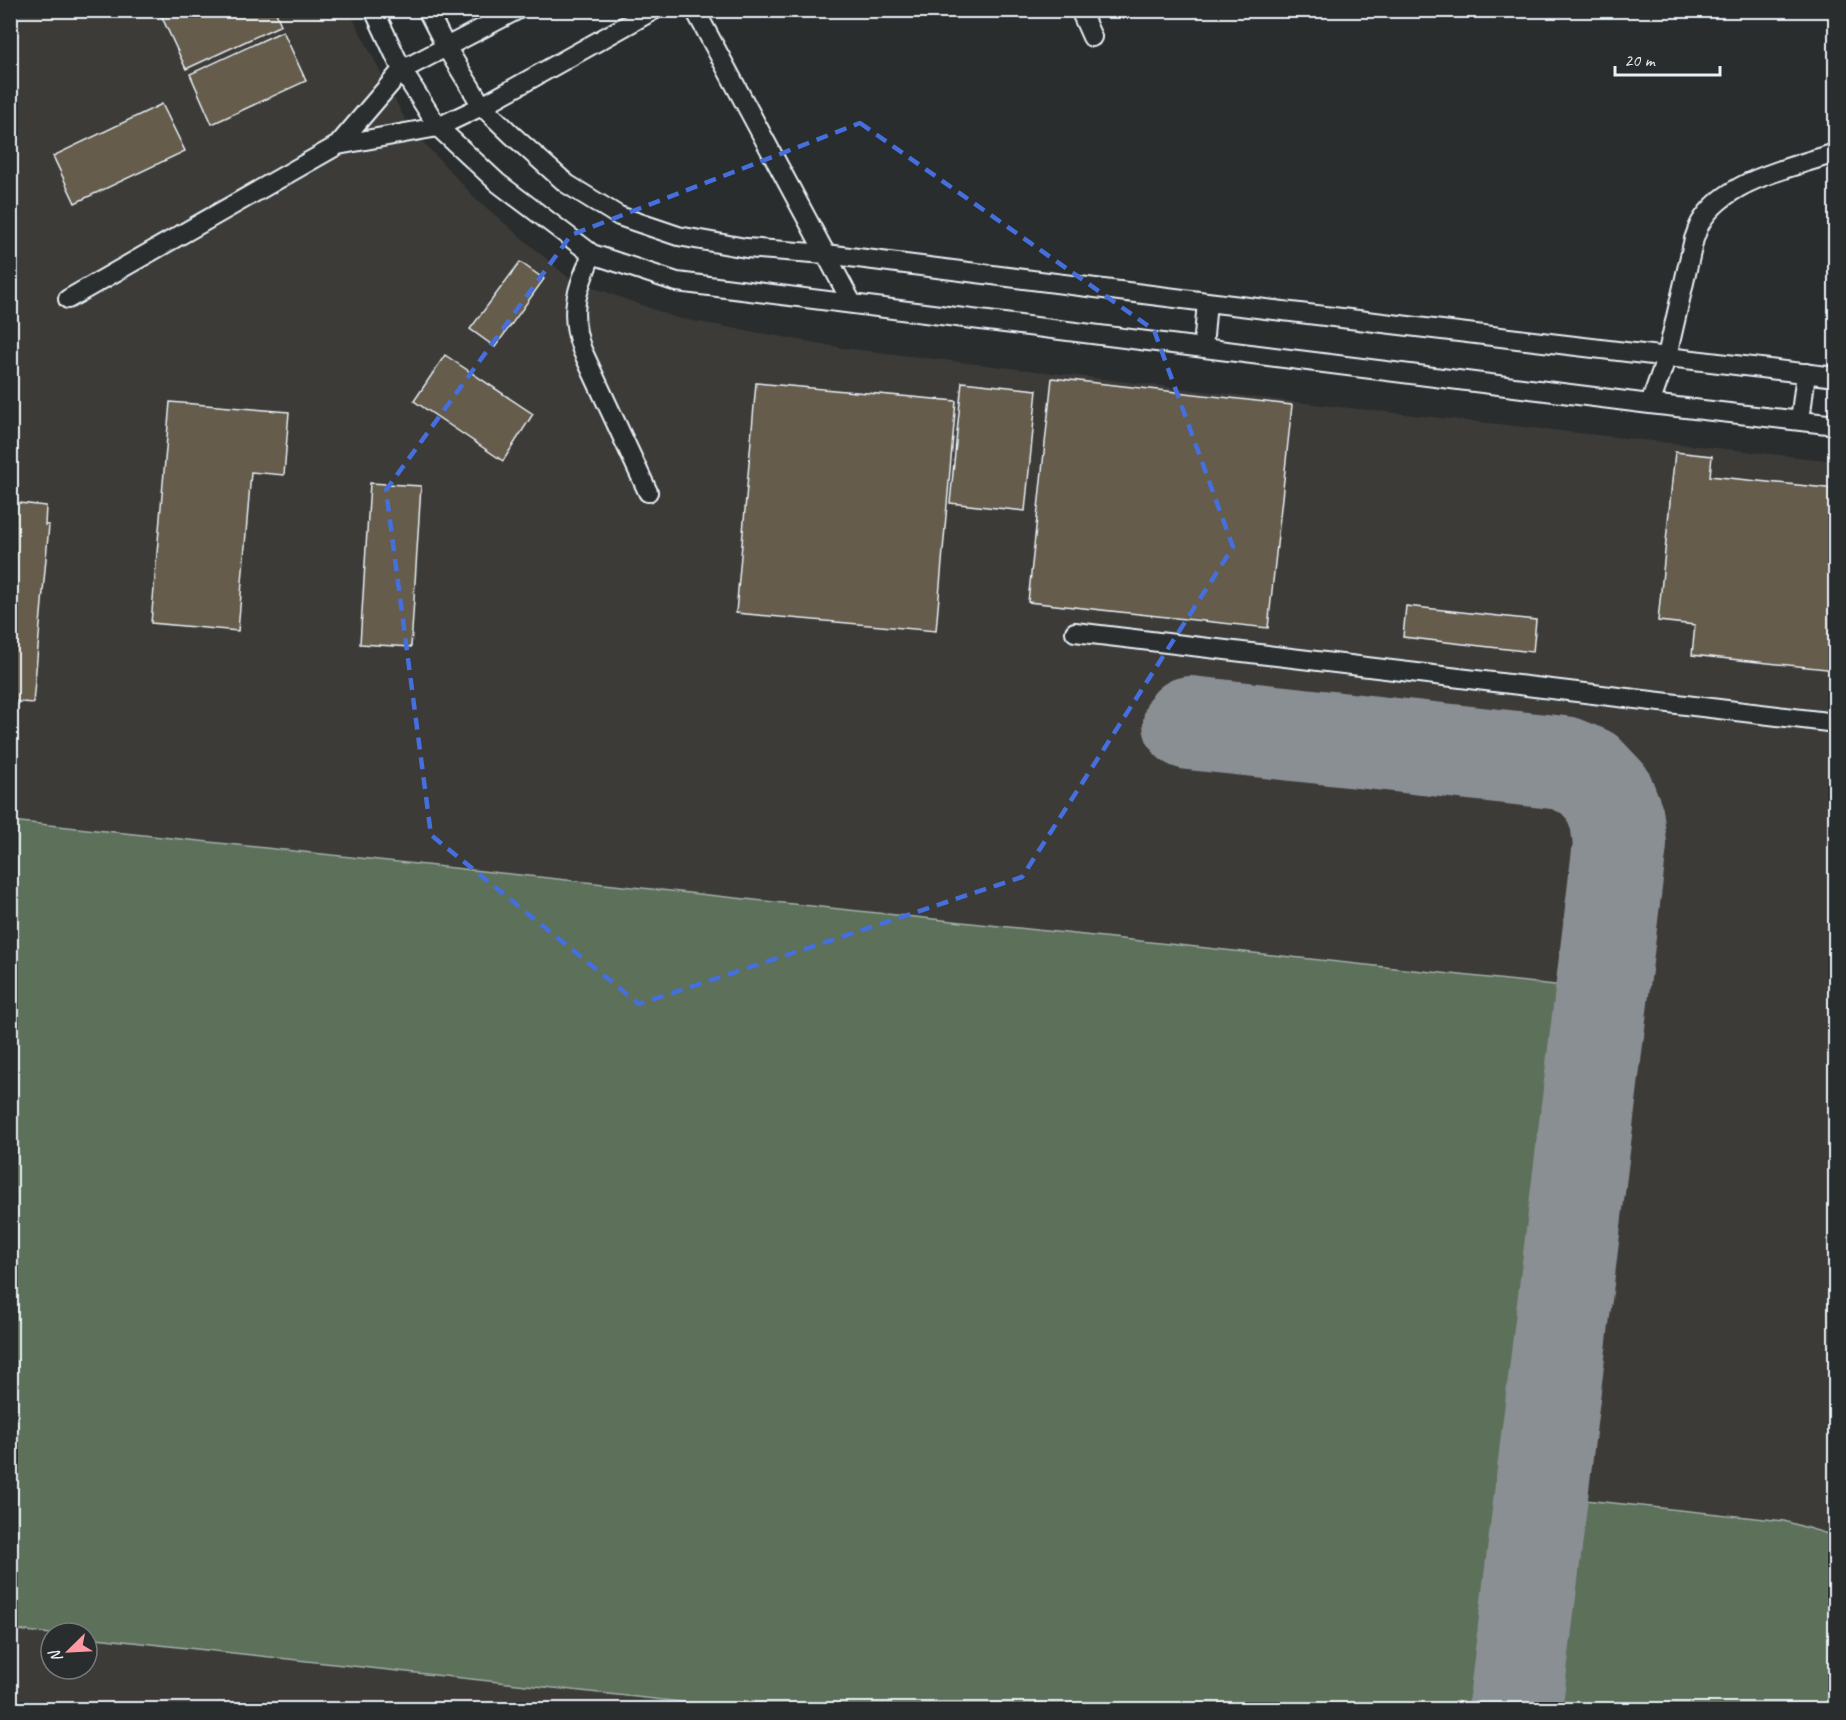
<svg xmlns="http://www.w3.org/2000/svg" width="1846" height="1720" viewBox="0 0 1846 1720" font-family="Caveat,sans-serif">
<rect width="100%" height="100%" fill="#2a2d2e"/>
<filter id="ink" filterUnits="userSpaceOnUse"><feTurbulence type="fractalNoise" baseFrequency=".0167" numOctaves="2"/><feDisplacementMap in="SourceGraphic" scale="12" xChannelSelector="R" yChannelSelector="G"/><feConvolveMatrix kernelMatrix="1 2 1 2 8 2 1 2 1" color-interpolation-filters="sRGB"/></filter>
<g filter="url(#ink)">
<!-- built -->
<path fill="#3c3b37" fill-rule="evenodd" d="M11,11h338l60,116 66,71 95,81 107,39 166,30 452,54 540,59v1248l-1824,1zM51,1633h36v36h-36z"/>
<!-- green -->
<path fill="#5b6f5a" stroke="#a2b0a9" stroke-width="1.5" d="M11,821l1553,165 -87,723 -722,1 -668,-73v-4l-36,1 -40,-5z
M1575,1499l209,22 51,15v173h-285z"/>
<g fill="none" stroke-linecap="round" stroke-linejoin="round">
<!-- taxiway -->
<path stroke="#898f93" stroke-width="94" d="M1190,723l373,40 25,10 19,20 10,26 3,25 -105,866"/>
</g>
<!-- building -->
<path fill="#655b4c" stroke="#e8f1f8" stroke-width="1.5" d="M166,10h109l6,15 -95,44 -26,-56z
M283,31l23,50 -94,43 -22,-50z
M162,104l23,47 -110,52 -22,-47z
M520,262l24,17 -49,68 -25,-18z
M445,355l88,59 -30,47 -89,-60z
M1052,378l240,27 -24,223 -240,-26z
M962,382l75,8 -12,121 -75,-8z
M756,383l200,18 -20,230 -200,-18z
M170,402l119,10 -5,63 -33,-3 -13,159 -87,-8z
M1675,452l37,4 -2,20 126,13v181l-144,-15 3,-30 -37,-4z
M370,483l51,3 -10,161 -51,-3z
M10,502l36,4 -1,19h4l-16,178 -23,-2z
M1406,606l130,14 -3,32 -130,-15z"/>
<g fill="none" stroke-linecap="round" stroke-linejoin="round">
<defs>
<path id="lane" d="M374,10l28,60 36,57 60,56 94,71 85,28 973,122 186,21
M427,10l19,37 36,59 30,29 55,49 52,32 59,20 68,12 80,6 381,48 629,75
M695,10l157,293
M1080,10l12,27
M338,145l64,-75 115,-60
M592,254c-15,36 -24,57 -10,96l66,142
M68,299l270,-154 100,-18 44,-21 172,-96
M1203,347l4,-45
M1650,404l17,-48 27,-117c2,-5 4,-12 7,-17 25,-42 89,-54 131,-68
M1800,421l6,-48
M1075,632l761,91"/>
</defs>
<!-- lane casing -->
<use href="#lane" stroke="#e8f1f8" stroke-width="22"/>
<!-- lane -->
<use href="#lane" stroke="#2a2d2e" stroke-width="18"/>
</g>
</g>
<!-- marked area -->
<path fill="none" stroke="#466fde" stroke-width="4.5" stroke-dasharray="12 8" stroke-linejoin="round" d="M860,123l294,207 79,217 -211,330 -383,127 -208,-169 -45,-345 185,-255z"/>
<!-- margin -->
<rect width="1846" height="1720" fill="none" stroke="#2a2d2e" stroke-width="36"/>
<rect x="18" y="18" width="1810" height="1684" fill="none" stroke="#e8f1f8" stroke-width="2" filter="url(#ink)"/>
<!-- north arrow -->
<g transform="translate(69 1651) rotate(246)"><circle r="28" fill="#2a2d2e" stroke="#767b7f" stroke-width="1.5"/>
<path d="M0-4.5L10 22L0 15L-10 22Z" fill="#ff9aa2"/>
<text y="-9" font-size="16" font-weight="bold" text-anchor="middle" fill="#e8f1f8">N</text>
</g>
<!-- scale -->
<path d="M1615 66v9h105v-9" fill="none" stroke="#e8f1f8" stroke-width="3"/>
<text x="1624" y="66" font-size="18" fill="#e8f1f8" stroke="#2a2d2e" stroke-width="4.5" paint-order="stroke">20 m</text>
</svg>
